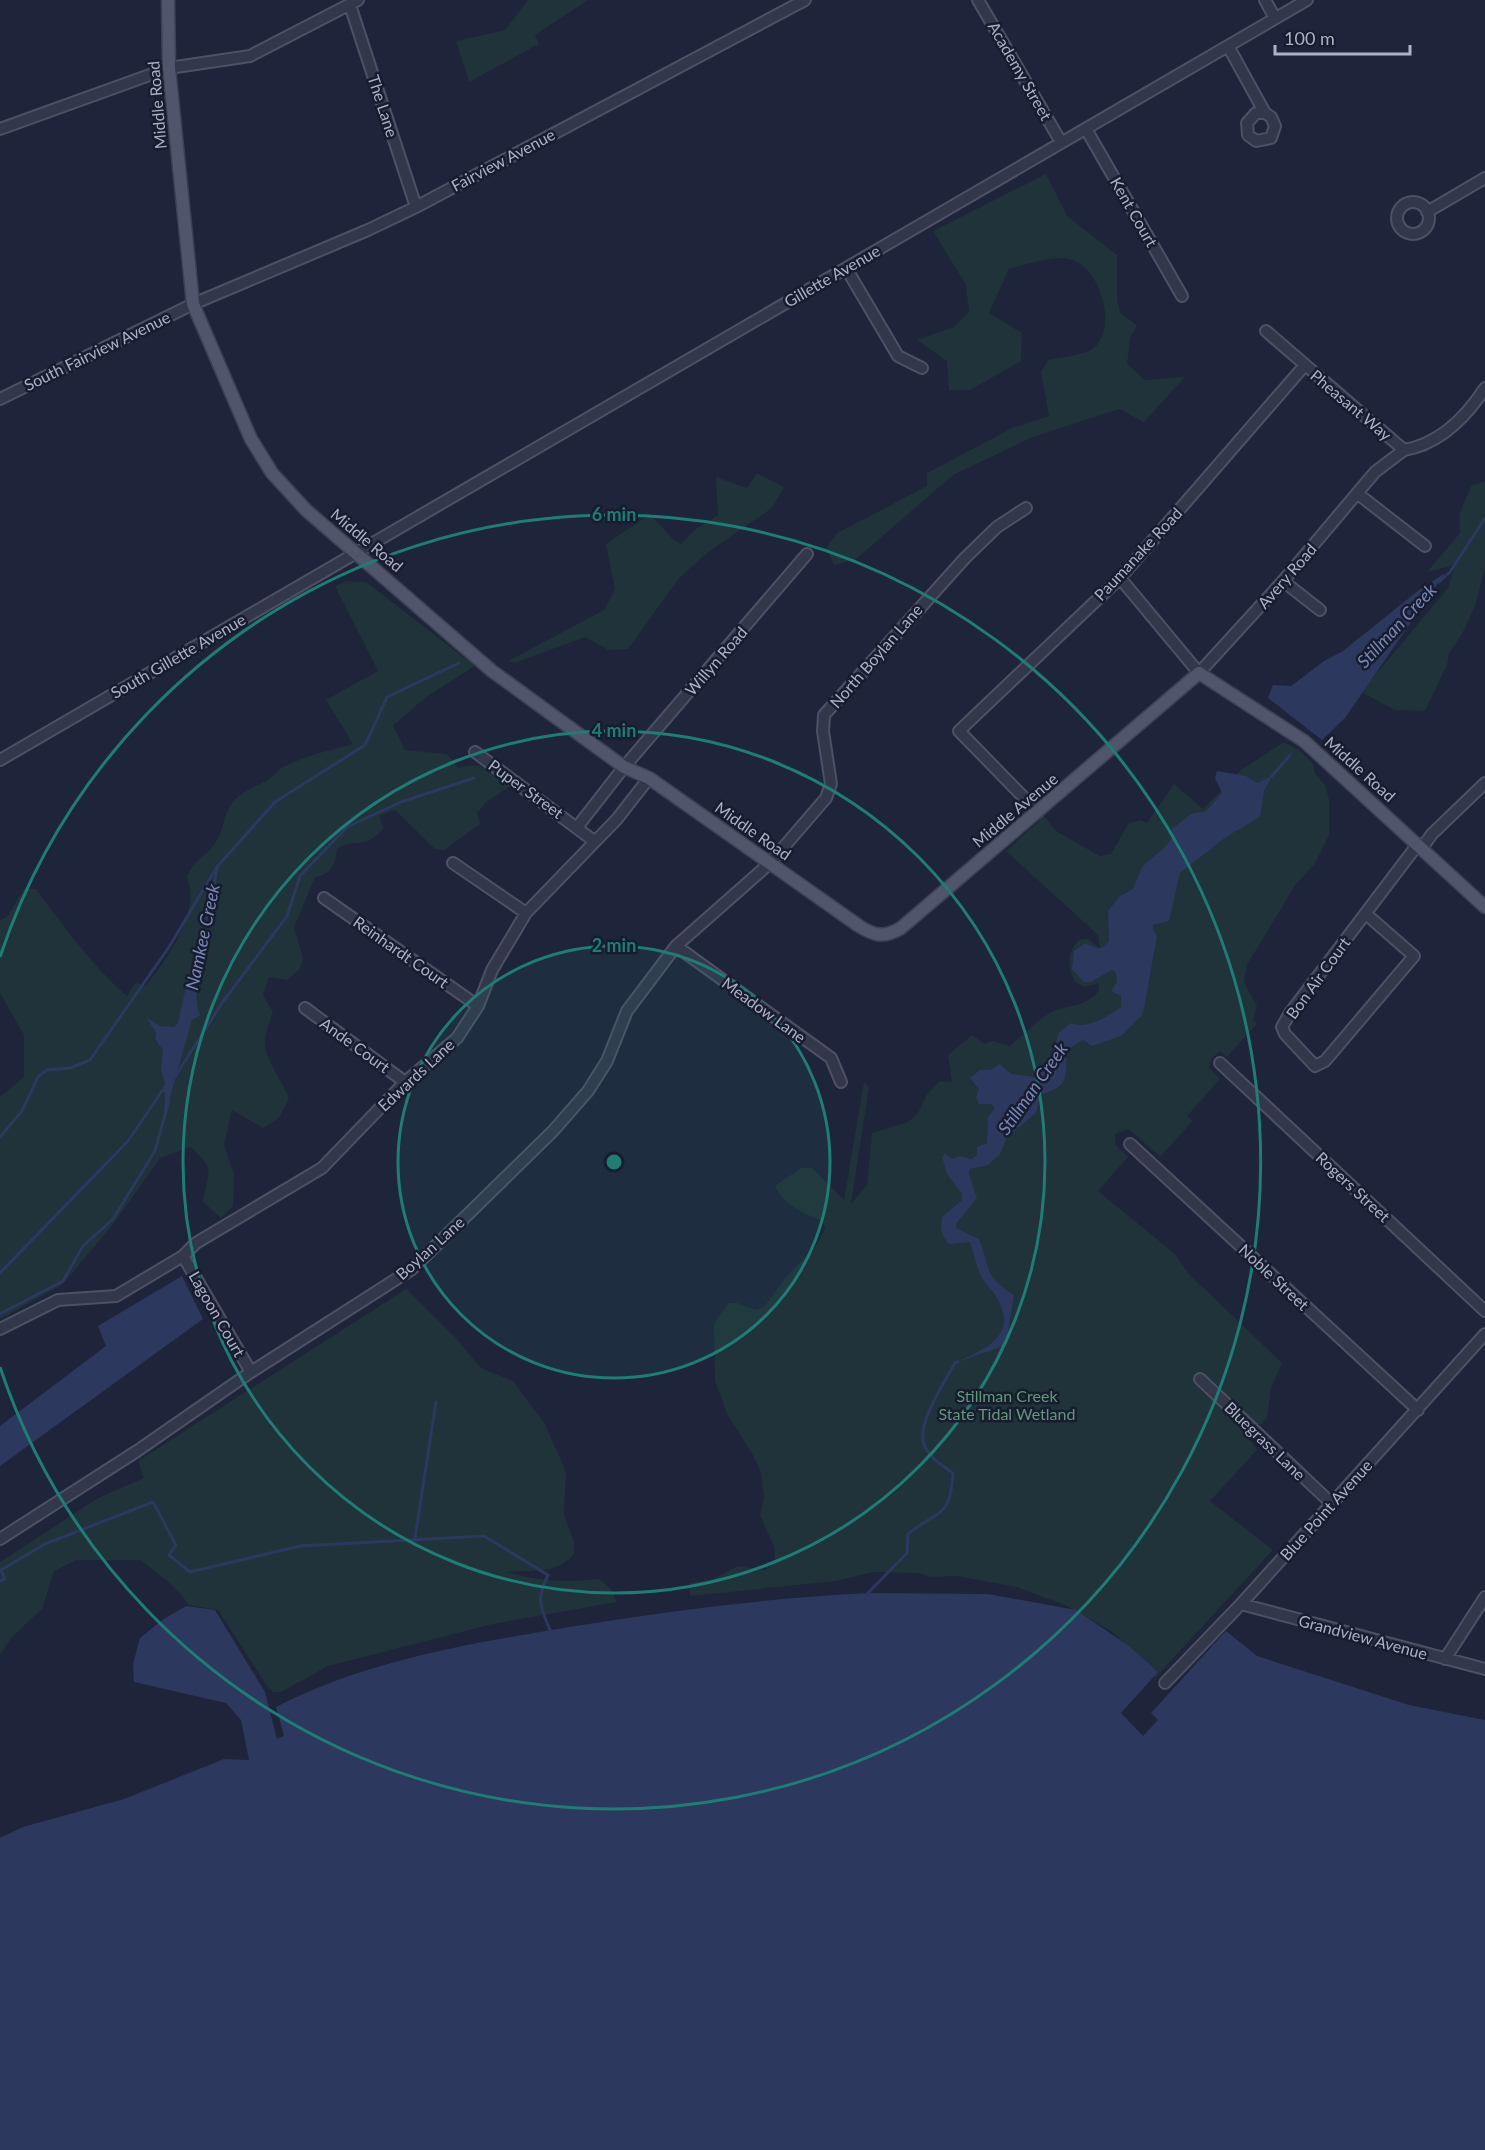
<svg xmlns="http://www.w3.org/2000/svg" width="1485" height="2150" viewBox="0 0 1485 2150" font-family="Lato,sans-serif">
<rect width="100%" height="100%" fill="#1e2439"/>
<!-- green -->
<path fill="#20323a" d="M528,0h60l-53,35 4,9 -70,38 -13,-41 49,-11z
M1046,174l21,42 50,39v43l3,15 17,12 -7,13 -3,26 18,16 40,-3 -41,45 -25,-13 -86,28 -80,38 -98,85 -21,5 -8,-17 11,-15 90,-47v-13l85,-45 37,-12 -8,-44 7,-12c12,-3 39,-5 48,-14 22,-23 2,-87 -33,-88 -17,-1 -38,7 -54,11l-20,44 33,20 -1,28 -51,29h-21l-2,-29 -30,-21 37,-13 15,-15 -3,-27 -33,-54z
M757,473l27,14 -12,21 -65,45 -27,24 -52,72 -20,1 -23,-13 -70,26 -7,-2 96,-51 11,-21 -9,-45 44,-30 23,25 8,5 12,-13 25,-16 -2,-38 31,11z
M1485,481v88l-10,37 -13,28 -13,20 -2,11 -22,46 -30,-1 -34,-18 87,-104 7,-23 -28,7 33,-39 -1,-18 12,-29z
M347,581l19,1 109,84 -49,31 -33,29 12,24 42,4 11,14c24,-9 33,5 51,19l-23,15 -9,11 3,11 -36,26 -9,-1 -40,-39 -16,6 5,12c-19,23 -32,9 -47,21 -2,16 -5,25 -22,28l-21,51 9,29 -3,12 -13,11 -18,-3 -6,18 10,17c-3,9 -9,23 -8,33 1,15 18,37 24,53l-10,20 -16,10 -31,-18 -8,35 10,29 -1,32 -12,12 -18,-16c5,-32 14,-31 -13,-55l-30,11 -45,64 -53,63 -62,34v-222l24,-20v-42l-24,-42v-73l7,-3 17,-28h12c28,37 56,77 91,107l9,-14 10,4c21,-29 55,-72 41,-109 7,-17 15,-18 26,-31 10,-12 9,-25 16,-38 8,-16 26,-20 40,-29 5,-3 8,-9 14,-12 22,-11 47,-17 70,-23l-27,-44 52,-29 -43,-85z
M1284,742l15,8 14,13 2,10 10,12 4,14v36l-15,30 -18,19 -49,81 -3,17 13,24 -4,14 4,4 -30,33 -7,-6 -9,8 -2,9 11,11 -33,37 6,5 -33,36 -31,-28 -14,5v10l13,13 -30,34 77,63 14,20 93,89 -11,25 -4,29 -5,7 -7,1 -8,-8 -8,8 18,25 -47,51 63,49 -118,128 -24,-29 -20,-18 -46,-26 -49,-18 -59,-11 -27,1 -11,-4 -46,-1 -37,9 -146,15 -1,-13 24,-4 25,-13 28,4 9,-8v-13l-15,-34 4,-17 -3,-25 -8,-18 -26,-41 -12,-33 -1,-58 15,-20h8l18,7 9,-3 23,-31 27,-27 11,-20 -2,-8c-20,-8 -38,-15 -48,-35l26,-18h11l32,32 20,-118 5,5 -18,117 16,-19 5,-52 36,-11 10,-9 9,-19 13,-13 12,1 -4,-27 24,-20 13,9 7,-3 18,5c12,-10 26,-25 40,-33 17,-9 36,-5 49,-23v-7l-14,4 -10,-5c-8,-17 -9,-28 4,-42l9,-1 12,9 -2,-13 -92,-84 38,-35 12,15 44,25 11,-2 17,-30 12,-4 7,3 27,-39 29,25 38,-39z
M406,1289l49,48 26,31 32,13 32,43 21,48 -2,42 10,28v12c-19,22 -43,15 -68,18 33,9 60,11 93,7l12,10 6,13 -124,22 -165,42 -47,26h-8l-6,-6 -49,-76 -30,-5c-7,-17 -33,-32 -47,-45h-65l-22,11 -12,38 -30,28 -12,18v-93l98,-64 46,-20 -6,-17z"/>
<!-- water -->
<path fill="#2c385e" d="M1445,573l-100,145 -23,22 -54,-42 5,-13 18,1 33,-25 19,-10 76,-61z
M1217,771l29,5 12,7 15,-8 -9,16 -4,26 -34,20 -46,36 -11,48 -16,4v5l4,6 -14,78 -22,22 -29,10 -9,-6c-26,13 -12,20 -19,40 -3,9 -17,12 -24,15l-4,18 -29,24 -7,17 -12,11 -18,4 -1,5 8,24 -21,26v4l23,11c12,29 4,37 35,56l-8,50 -51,18c29,-14 65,-26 41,-67 -4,-6 -10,-11 -14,-18 -6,-11 -8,-25 -12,-36l-21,2c-8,-9 -9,-16 -7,-27l20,-17v-6l-15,-20 -5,-17 3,-4 7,6 8,-3 11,3 6,-4v-8l10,-4 1,-26 7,-9 -4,-4h-12l-3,-7 3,-8 -9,-11 10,-8h10l10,-6 11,10 24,3 13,-12 11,-33 12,-9c17,7 36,-7 50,-16v-11l-10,-5 6,-9 -1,-9 -4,-3 -21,12h-7l-12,-13 2,-18 11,-8c12,5 14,9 24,-2l-1,-30 12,-15 13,-7 9,-22 24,-21 7,-10 -1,-7 19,-15 15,-3 16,-18 -7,-15z
M211,902c-4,23 -23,95 -10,113l-9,5 -28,98 1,-26h-4l4,-8 -4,-15 2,-19 -8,-11 1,-6 -10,-16 14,9 14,1 4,-4 11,-50z
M182,1276l21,43 -203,147v-40l106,-80 -8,-20z
M868,1593l120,1 88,16 53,36 29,26 -37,41 22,23 15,-16 -7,-7 75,-82 31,25 152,49 76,15v430h-1485v-312l23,-11 101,-28 100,-40 25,1 -8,-40 -15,-17 -92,-21 -1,-18 7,-26 22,-18 24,-14 29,4 50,82 12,47 7,-3 -8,-29c92,-47 192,-63 293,-80 100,-16 199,-29 299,-34z"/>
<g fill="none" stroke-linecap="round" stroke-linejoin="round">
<!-- stream -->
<path stroke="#2c385e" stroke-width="3" d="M1439,582l11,-10 35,-54
M1272,776l18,-21
M211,903l6,-35
M173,1080l49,-77 65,-87 13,-40 47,-49 54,-25 73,-24
M0,1137l22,-26 16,-34 9,-7 23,-2 20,-8 79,-113 48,-80 58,-65 90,-57 22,-48 72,-34
M0,1273l128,-132 34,-50
M0,1314l63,-33 20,-35 30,-27 42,-68 14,-51
M415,1538l21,-136
M0,1581l5,-2 -4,-9 44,-26 108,-42 23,43 -7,10 21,17 110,-26 184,-10 64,39c-12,25 -8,31 2,55
M868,1593l39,-40 1,-19c30,-25 42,-14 45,-61 -10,-7 -25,-16 -29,-29 -8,-19 21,-63 31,-81l3,-1"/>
<defs>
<path id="minor" d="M978,0l83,142
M1265,0l10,18
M350,5l66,202
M1228,46l37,67 6,4 4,9 -4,12 -15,3 -8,-6 -1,-12 9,-10h9
M0,129l169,-61 81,-12 108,-56
M1086,129l96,167
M1397 218a16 16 0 1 1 32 0a16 16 0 1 1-32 0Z
M1427,212l58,-34
M846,268l52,88 24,12
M0,399l193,-95 175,-74 48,-23 389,-207
M1404,450c35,-6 62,-33 81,-62
M1358,494l67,52
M1120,578l79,95 84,-92 92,-109 29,-22 -138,-119
M1283,581l37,29
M475,752l119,89
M0,760l1307,-760
M1038,812l-79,-81 161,-153 185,-213
M578,826l46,-59 183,-213
M1422,848l10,-14 53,-51
M453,863l73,50
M324,898l154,108
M1366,914l48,42 -89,105 -10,5 -30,-32 -3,-7 8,-14 128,-169
M676,946l155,112 10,24
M305,1008l100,74
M1220,1063l265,248
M1130,1144l288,266
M183,1256l68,116
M0,1329l58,-29 58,-4 67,-40 13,-13 126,-75 83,-86 52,-44 21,-32 14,-36 34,-57 91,-94 32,-41
M1200,1379l131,124
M0,1539l137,-88 114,-79 161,-103 141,-138 35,-40 19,-30 20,-50 49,-65 94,-83 56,-65 5,-14 -8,-53 1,-16 141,-157 32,-31 29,-19
M1241,1604l244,65
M1445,1659l40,-62
M1165,1683l76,-79 244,-270"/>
<path id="major" d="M168,0l1,68 24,236 58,135 21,34 34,37 186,161 132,96 25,11 210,148c16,10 25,12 42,2l298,-255 105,68 181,166"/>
</defs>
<!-- minor casing -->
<use href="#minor" stroke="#4c5165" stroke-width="14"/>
<!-- major casing -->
<use href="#major" stroke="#3b4053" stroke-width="15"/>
<!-- minor -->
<use href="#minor" stroke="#32374a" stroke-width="10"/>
<!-- major -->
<use href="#major" stroke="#4f556a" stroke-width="12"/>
</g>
<!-- distance rings -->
<circle cx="614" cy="1162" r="216" fill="#1f7c77" fill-opacity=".12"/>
<g fill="none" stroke="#1f7c77" stroke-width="3">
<circle cx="614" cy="1162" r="216"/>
<circle cx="614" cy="1162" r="431"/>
<path d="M0 957A647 647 0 1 1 0 1367"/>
</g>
<g text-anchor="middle" stroke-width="5" stroke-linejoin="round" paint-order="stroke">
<!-- street labels -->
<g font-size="16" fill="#acb1c7" stroke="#171c2e">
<text transform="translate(1020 71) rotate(60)" y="6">Academy Street</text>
<text transform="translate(157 105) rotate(-95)" y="6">Middle Road</text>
<text transform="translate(383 106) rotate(72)" y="6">The Lane</text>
<text transform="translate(503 160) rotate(-28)" y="6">Fairview Avenue</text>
<text transform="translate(1134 212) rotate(60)" y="6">Kent Court</text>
<text transform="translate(832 276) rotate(-30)" y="6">Gillette Avenue</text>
<text transform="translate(97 351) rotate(-26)" y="6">South Fairview Avenue</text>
<text transform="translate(1351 405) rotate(40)" y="6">Pheasant Way</text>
<text transform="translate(367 540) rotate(40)" y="6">Middle Road</text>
<text transform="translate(1138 554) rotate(-47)" y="6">Paumanake Road</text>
<text transform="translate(1287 576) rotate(-49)" y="6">Avery Road</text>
<text transform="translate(178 656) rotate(-30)" y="6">South Gillette Avenue</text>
<text transform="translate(876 656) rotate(-49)" y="6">North Boylan Lane</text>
<text transform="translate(716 661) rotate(-49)" y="6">Willyn Road</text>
<text transform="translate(1360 769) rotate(42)" y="6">Middle Road</text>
<text transform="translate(526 789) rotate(36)" y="6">Puper Street</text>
<text transform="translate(1015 810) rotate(-40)" y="6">Middle Avenue</text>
<text transform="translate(753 831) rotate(35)" y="6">Middle Road</text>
<text transform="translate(401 952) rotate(35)" y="6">Reinhardt Court</text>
<text transform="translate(1318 978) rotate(-54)" y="6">Bon Air Court</text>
<text transform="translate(764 1010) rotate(36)" y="6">Meadow Lane</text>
<text transform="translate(355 1045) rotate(36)" y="6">Ande Court</text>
<text transform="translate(416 1075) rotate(-43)" y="6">Edwards Lane</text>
<text transform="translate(1353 1187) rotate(43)" y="6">Rogers Street</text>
<text transform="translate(430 1248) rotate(-42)" y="6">Boylan Lane</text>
<text transform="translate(1274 1277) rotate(43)" y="6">Noble Street</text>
<text transform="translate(217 1314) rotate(60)" y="6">Lagoon Court</text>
<text transform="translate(1265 1441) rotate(44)" y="6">Bluegrass Lane</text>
<text transform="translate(1326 1510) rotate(-48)" y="6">Blue Point Avenue</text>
<text transform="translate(1363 1637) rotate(15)" y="6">Grandview Avenue</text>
</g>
<!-- park labels -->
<g font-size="16" fill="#619979" stroke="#171c2e">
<text x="1007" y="1402">Stillman Creek<tspan x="1007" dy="18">State Tidal Wetland</tspan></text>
</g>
<!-- water labels -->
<g font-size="18" font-style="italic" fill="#7987b7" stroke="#171c2e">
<text transform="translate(1397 626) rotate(-47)" y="6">Stillman Creek</text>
<text transform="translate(203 937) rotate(-78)" y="6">Namkee Creek</text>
<text transform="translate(1033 1089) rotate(-55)" y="6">Stillman Creek</text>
</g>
</g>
<circle cx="614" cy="1162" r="9" fill="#1f7c77" stroke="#171c2e" stroke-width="3"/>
<g font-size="18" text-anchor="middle" font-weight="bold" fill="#1f7c77" stroke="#171c2e" stroke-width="5" stroke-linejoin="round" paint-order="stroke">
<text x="614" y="521">6 min</text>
<text x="614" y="737">4 min</text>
<text x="614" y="952">2 min</text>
</g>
<!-- scale -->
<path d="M1275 45v9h135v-9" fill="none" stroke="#acb1c7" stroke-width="3"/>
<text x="1284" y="45" font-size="18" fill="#acb1c7" stroke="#171c2e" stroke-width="4.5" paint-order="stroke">100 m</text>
</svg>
